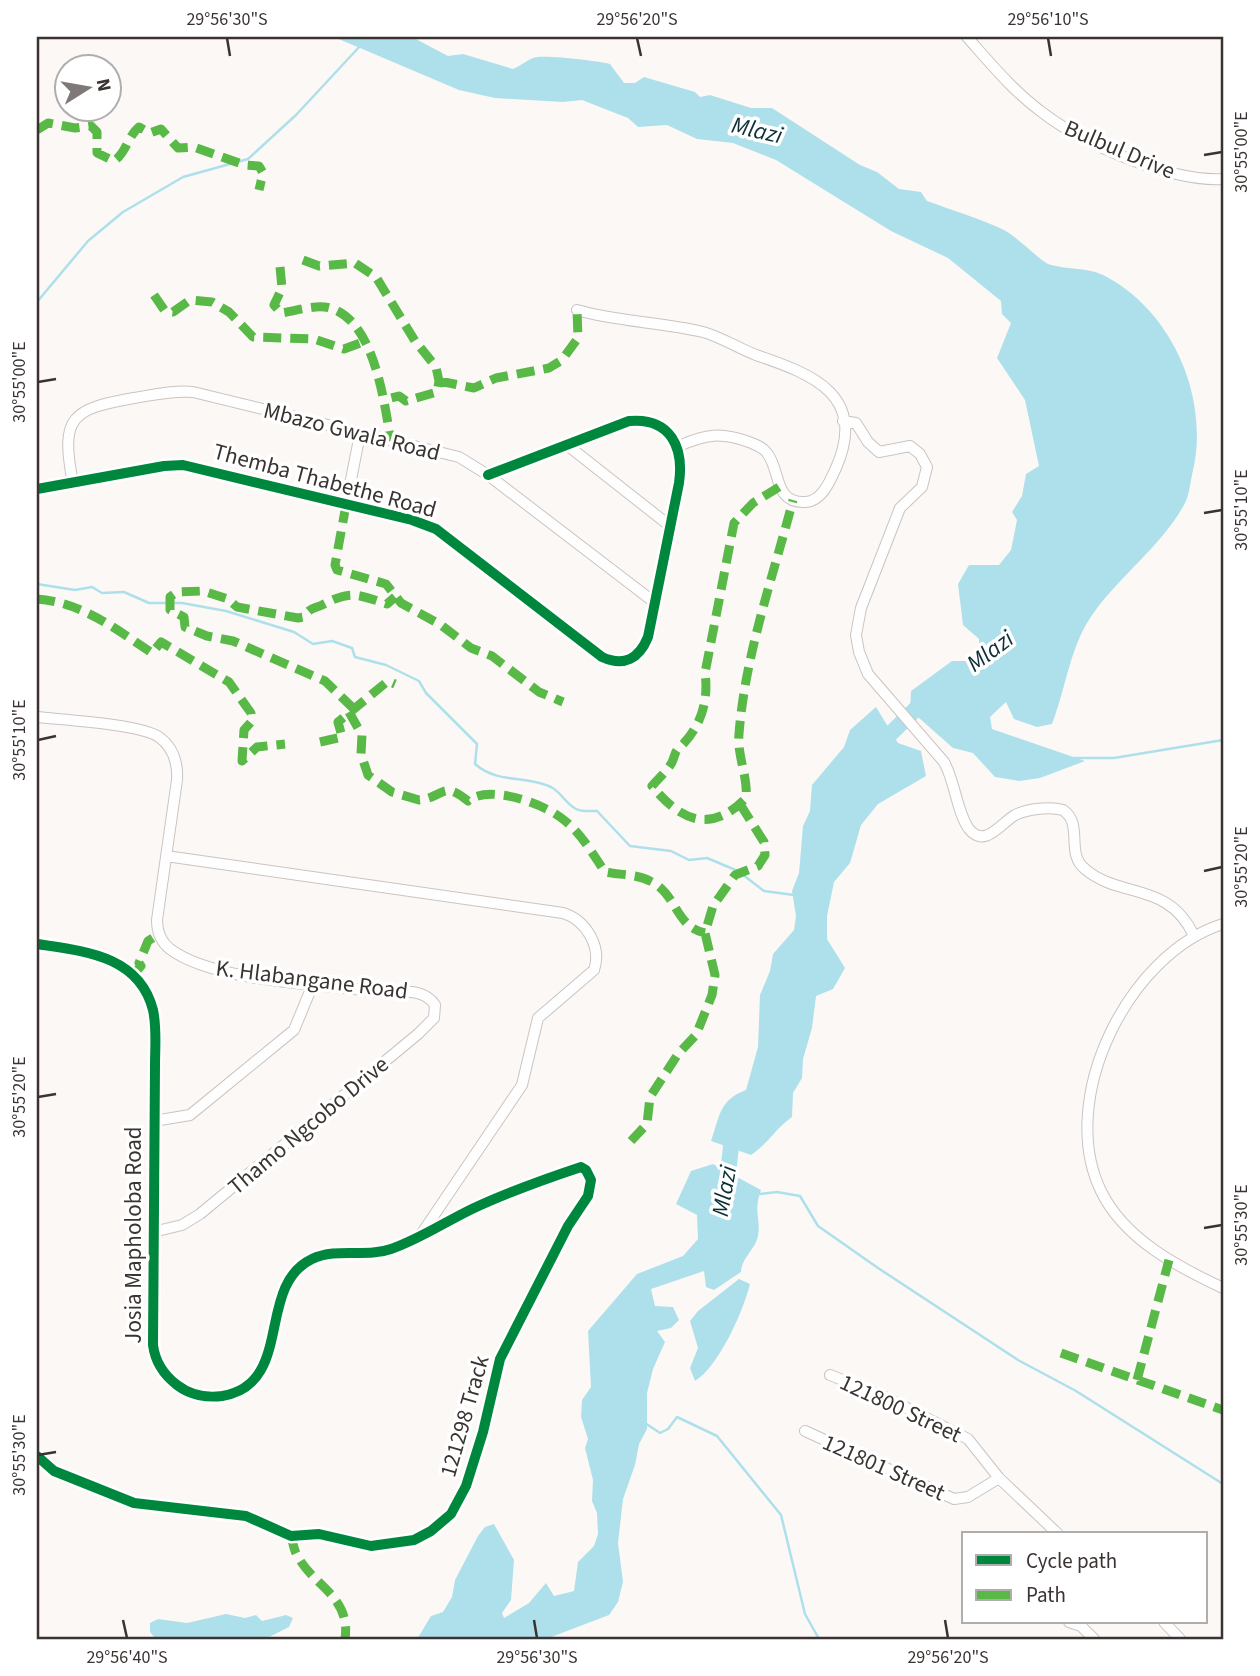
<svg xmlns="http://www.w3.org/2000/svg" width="1260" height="1676" viewBox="0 0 1260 1676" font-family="'Source Sans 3',sans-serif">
<rect width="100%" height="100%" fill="#fcf8f6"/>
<!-- water -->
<path fill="#aee0eb" d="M334,37h78l36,19 15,-2 50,15c7,-3 13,-8 20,-11 9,-4 66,3 77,6l14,19h11l9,-6 51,15 5,5 10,-2 41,13h21l88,57 17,7 22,17 22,3 6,9c25,9 51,17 75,28 15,7 36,30 46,35 18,6 41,3 57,12 69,36 106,125 87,199 -2,9 -3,22 -8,30 -23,41 -62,69 -89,106 -25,33 -28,74 -43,113l-15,3 -23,-8 -8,-17 -16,15 2,12 93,32 -45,17 -21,3 -24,-4 -22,-24 -20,-5 -43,-38 1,-19 41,-30h16l11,-15v-7l-16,-14 -5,-41 11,-19h30l12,-15 6,-30 -5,-8 10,-16 4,-22 13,-8 -14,-66 -28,-42 14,-35 -9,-9 -1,-13 -53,-43 -57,-27 -115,-71 -43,-17 -36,-4 -30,-14 -29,2 -10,-9 -46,-18 -19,2 -68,-4 -36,-8z
M876,707l22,36 23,8 5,25 -48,28 -17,21 -11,38 -16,19 -7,34v23l18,29 -12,21 -17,7 -4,32 -9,31 -1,19 -9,15 -1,24c-16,11 -24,27 -41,38l-40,-14c9,-25 8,-41 35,-51l12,-43 2,-52 10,-24 3,-17 21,-24 2,-14 -4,-25 7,-18 4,-47 7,-15 2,-26 32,-38 6,-17z
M713,1164l48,26c-8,22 0,28 -3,46 -3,14 -16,21 -17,36l-27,18 -8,-3 -2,-16 -53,18 4,17 18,1 6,13 -8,8 -14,3 8,11 -12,27 -6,24v36l-8,15 -4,21 -12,34 -5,44 5,39 -5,20 -9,13 -63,24h-133l6,-3 12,-20 12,-4 9,-15 3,-17 23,-44 7,-9 9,-3 20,36 -3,40 -9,13 2,5 25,-15 17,-20 8,13 20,-5 4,-29 16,-16 4,-12 -1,-21 -5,-12 1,-21 -8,-32 3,-9 -7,-22 1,-17 9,-13 -3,-56 49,-57 46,-18 15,-17 -1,-24 -21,-11 15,-33z
M739,1279l11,5c-7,28 -31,82 -55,97l-5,-13 8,-20 -8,-27 8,-10z
M226,1614l19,4 11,-3 6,6 24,-6 7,3 -4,9 -24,12h-109l-6,-7v-9l8,-4 29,4z"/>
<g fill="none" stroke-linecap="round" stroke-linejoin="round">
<!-- stream -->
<path stroke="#aee0eb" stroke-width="2.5" d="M37,302l51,-61 35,-29 60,-35 65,-18 48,-44 65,-70
M37,584l38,6 17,-3 10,6 22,-1 25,11h33l44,8 68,21 19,12 19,-3 20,7 3,9 31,8 33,16 7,12 51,51 -2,20c23,20 50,11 76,23 10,5 15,17 25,22 5,3 15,2 21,2l33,35 41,5 18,9 18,-2 31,13 26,20 30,4
M1074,758h40l109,-18
M759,1194l18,-2 23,4 18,30 60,42 140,92 58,31 147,93
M645,1423l15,10 8,-4 9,-12 40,19 64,79 24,99 14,25"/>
<!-- river -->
<path stroke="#aee0eb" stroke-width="16" d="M878,746l49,-48
M726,1192l5,-46 11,-15"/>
<defs>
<path id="minor" d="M967,37c24,27 47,55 76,76 42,32 128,69 180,66
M577,310c41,12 85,12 126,22 18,5 35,16 53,23 56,19 112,40 80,113 -6,13 -14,33 -30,34 -33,2 -25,-32 -39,-49 -4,-6 -11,-8 -18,-11 -28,-10 -43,-8 -70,4
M843,421l13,2 12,19 11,10 31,-6 10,8 7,13 -5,20 -22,21 -39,100 -5,27 3,17 9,22 76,88c11,19 13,51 25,67 16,20 32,-6 46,-14 12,-6 35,-9 48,-5 21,14 2,43 22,59 35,30 84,12 109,67
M567,445l103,81
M73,483c-13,-66 -2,-74 61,-85 20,-3 39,-8 59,-6l266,65 29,18 166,127
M37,489l127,-23 19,-1 229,55 24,9 166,128c22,10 37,2 46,-20l31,-154c5,-35 -8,-66 -50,-62l-141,54
M346,505l14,-71
M37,717c27,3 103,7 122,20 15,11 19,26 18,43l-20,140c0,11 4,22 13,29 42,32 151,36 205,42 20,3 47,-6 60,14l-1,13 -16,16 -218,180 -18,11 -29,7
M166,856l397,57c23,7 39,34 31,57l-56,48 -16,67 -100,148
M1223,924c-94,29 -167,175 -122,267 23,48 77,76 122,97
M37,944c46,7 102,11 116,66 4,18 2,38 2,55l-2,280c2,16 11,30 24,40 13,10 30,13 45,11 73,-12 33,-110 90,-137 25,-12 54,-1 79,-10 27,-9 54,-27 81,-40 34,-16 73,-30 109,-42l5,3 5,10 -3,16 -20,30 -68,133 -17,73 -17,54 -15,28 -20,17 -17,9 -43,6 -52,-12 -28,2 -45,-20 -112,-13 -80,-32 -17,-15
M154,1121l36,-6 104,-85 19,-46
M830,1375l53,21 85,43 31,39 59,56
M805,1431l149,68 14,-2 31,-19
M1069,1622l12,4
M1082,1622l-1,4 13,13
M1164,1622l16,17"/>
</defs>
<!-- minor casing -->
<use href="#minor" stroke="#c9c4c2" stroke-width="12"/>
<!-- minor -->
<use href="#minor" stroke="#fffefe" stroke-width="10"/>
<!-- quiet -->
<path stroke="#58b947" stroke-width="9" stroke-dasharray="18 9" stroke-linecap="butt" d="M37,130l11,-7 27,5 16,-2 6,6v21l17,8c13,-9 13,-24 25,-34l11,6 11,-4 17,19 16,-1 51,18 14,1 4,7 -4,17
M303,260l16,6 36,-3 21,14 39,64 21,26 3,14 -2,11 -31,9 -7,-5 -16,4
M280,267l2,21 -8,17 7,8c15,-2 35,-9 49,-5 45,13 54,95 61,133
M154,295l11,16 8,1 17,-12 22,2 17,10 24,25 61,2 30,10 19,-7
M439,381l35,7 22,-10 53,-10 13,-8 16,-22 -1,-28
M779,487l-26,16 -19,20 -29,150c4,30 -5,56 -27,76 -4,4 -4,11 -7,15 -5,8 -13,15 -19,22 28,34 58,49 94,12 2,-22 -9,-42 -7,-64 6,-79 34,-157 54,-234
M346,505l-11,60 2,5 49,14 15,19 40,22 30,23 21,8 47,36 24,10
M37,599c44,3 79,30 115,54l9,-11 68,40 22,31 1,8 -8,9 -2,31 15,-14 28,-3
M354,709l-29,-28 -92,-40 -26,-5 -22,-9 -1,-10 -14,-7v-13l7,-5 26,-1 25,8 9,8 61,11 6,-1c5,-9 9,-8 18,-12 29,-15 34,-11 65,-1l8,-7
M349,712l13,23 -1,19 7,21 24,17 27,8c26,-3 23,-20 49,1 20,-17 73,2 92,16 21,15 32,36 45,55 15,3 32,2 45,9 27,12 25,46 55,52
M320,742l22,-5 -4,-15 50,-41 7,3
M133,975l8,-9 -2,-3 9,-22 11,-7
M631,1141l16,-17 3,-27 28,-43 18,-19 16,-40 3,-20 -10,-42 8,-27 22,-31 23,-9 7,-11 -1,-13 -24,-38
M1061,1353l162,57
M1137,1380l32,-120
M291,1536c2,7 3,15 7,21 17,30 53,40 47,82"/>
<defs>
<path id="cycleway" d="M37,489l127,-23 19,-1 229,55 24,9 166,128c22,10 37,2 46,-20l31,-154c5,-35 -8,-66 -50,-62l-141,54
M37,944c46,7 102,11 116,66 4,18 2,38 2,55l-2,280c2,16 11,30 24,40 13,10 30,13 45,11 73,-12 33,-110 90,-137 25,-12 54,-1 79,-10 27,-9 54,-27 81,-40 34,-16 73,-30 109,-42l5,3 5,10 -3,16 -20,30 -68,133 -17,73 -17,54 -15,28 -20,17 -17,9 -43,6 -52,-12 -28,2 -45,-20 -112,-13 -80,-32 -17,-15"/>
</defs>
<!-- cycleway casing -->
<use href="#cycleway" stroke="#fff" stroke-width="15"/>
<!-- cycleway -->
<use href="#cycleway" stroke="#00873e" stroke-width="10"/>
</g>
<!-- ticks -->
<path fill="none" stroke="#3a3331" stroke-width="2.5" d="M227,38l3,18M637,38l4,18M1048,38l3,18M1204,155l18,-3M38,382l18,-3M1204,513l18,-3M38,740l18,-4M1204,871l18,-4M38,1097l18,-3M1204,1228l18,-3M38,1455l18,-3M123,1620l4,18M534,1620l3,18M945,1620l3,18"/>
<g text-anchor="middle" stroke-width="7" stroke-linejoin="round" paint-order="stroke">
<!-- street labels -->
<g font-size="23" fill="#3a3331" stroke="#fff">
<text transform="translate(1120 149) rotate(23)" y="8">Bulbul Drive</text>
<text transform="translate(352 431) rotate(14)" y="8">Mbazo Gwala Road</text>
<text transform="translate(325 480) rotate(15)" y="8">Themba Thabethe Road</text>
<text transform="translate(312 979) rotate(7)" y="8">K. Hlabangane Road</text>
<text transform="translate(308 1125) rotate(-40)" y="8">Thamo Ngcobo Drive</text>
<text transform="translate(133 1235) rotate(-90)" y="8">Josia Mapholoba Road</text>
<text transform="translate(901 1408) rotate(25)" y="8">121800 Street</text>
<text transform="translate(464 1416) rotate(-74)" y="8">121298 Track</text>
<text transform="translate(884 1467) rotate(24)" y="8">121801 Street</text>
</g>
<!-- water labels -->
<g font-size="24" font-style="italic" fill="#0b2f36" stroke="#fff">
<text transform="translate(757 130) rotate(13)" y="8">Mlazi</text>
<text transform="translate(990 651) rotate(-37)" y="8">Mlazi</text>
<text transform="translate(724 1191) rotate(-80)" y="8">Mlazi</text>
</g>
</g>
<!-- border -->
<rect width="1260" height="1676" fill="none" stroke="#ffffff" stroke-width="77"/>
<!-- legend -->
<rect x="962" y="1532" width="245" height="91" fill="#ffffff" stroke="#b0adad" stroke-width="2"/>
<rect x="976" y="1555" width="35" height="10" fill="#00873e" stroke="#b0adad" stroke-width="2"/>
<text x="1026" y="1568" font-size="21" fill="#3a3331">Cycle path</text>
<rect x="976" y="1590" width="35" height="10" fill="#58b947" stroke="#b0adad" stroke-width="2"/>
<text x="1026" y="1602" font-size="21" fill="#3a3331">Path</text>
<!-- north arrow -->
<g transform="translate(88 88) rotate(79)"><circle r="33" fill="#ffffff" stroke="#b0adad" stroke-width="2"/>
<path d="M0-5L12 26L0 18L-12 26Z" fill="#7e7876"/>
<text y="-10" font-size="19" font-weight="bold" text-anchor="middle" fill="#3a3331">N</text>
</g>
<rect x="38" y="38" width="1184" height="1600" fill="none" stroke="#3a3331" stroke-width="2.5"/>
<g font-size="18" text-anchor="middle" fill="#3a3331">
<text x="227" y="25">29°56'30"S</text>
<text x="637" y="25">29°56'20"S</text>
<text x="1048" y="25">29°56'10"S</text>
<text transform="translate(1241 152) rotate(-90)" y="6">30°55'00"E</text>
<text transform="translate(19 382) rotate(-90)" y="6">30°55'00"E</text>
<text transform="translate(1241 510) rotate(-90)" y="6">30°55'10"E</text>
<text transform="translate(19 740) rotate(-90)" y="6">30°55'10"E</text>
<text transform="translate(1241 867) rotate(-90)" y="6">30°55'20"E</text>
<text transform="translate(19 1097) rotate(-90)" y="6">30°55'20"E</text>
<text transform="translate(1241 1225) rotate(-90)" y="6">30°55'30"E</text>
<text transform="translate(19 1455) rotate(-90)" y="6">30°55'30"E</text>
<text x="127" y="1663">29°56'40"S</text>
<text x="537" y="1663">29°56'30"S</text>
<text x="948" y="1663">29°56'20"S</text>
</g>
</svg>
